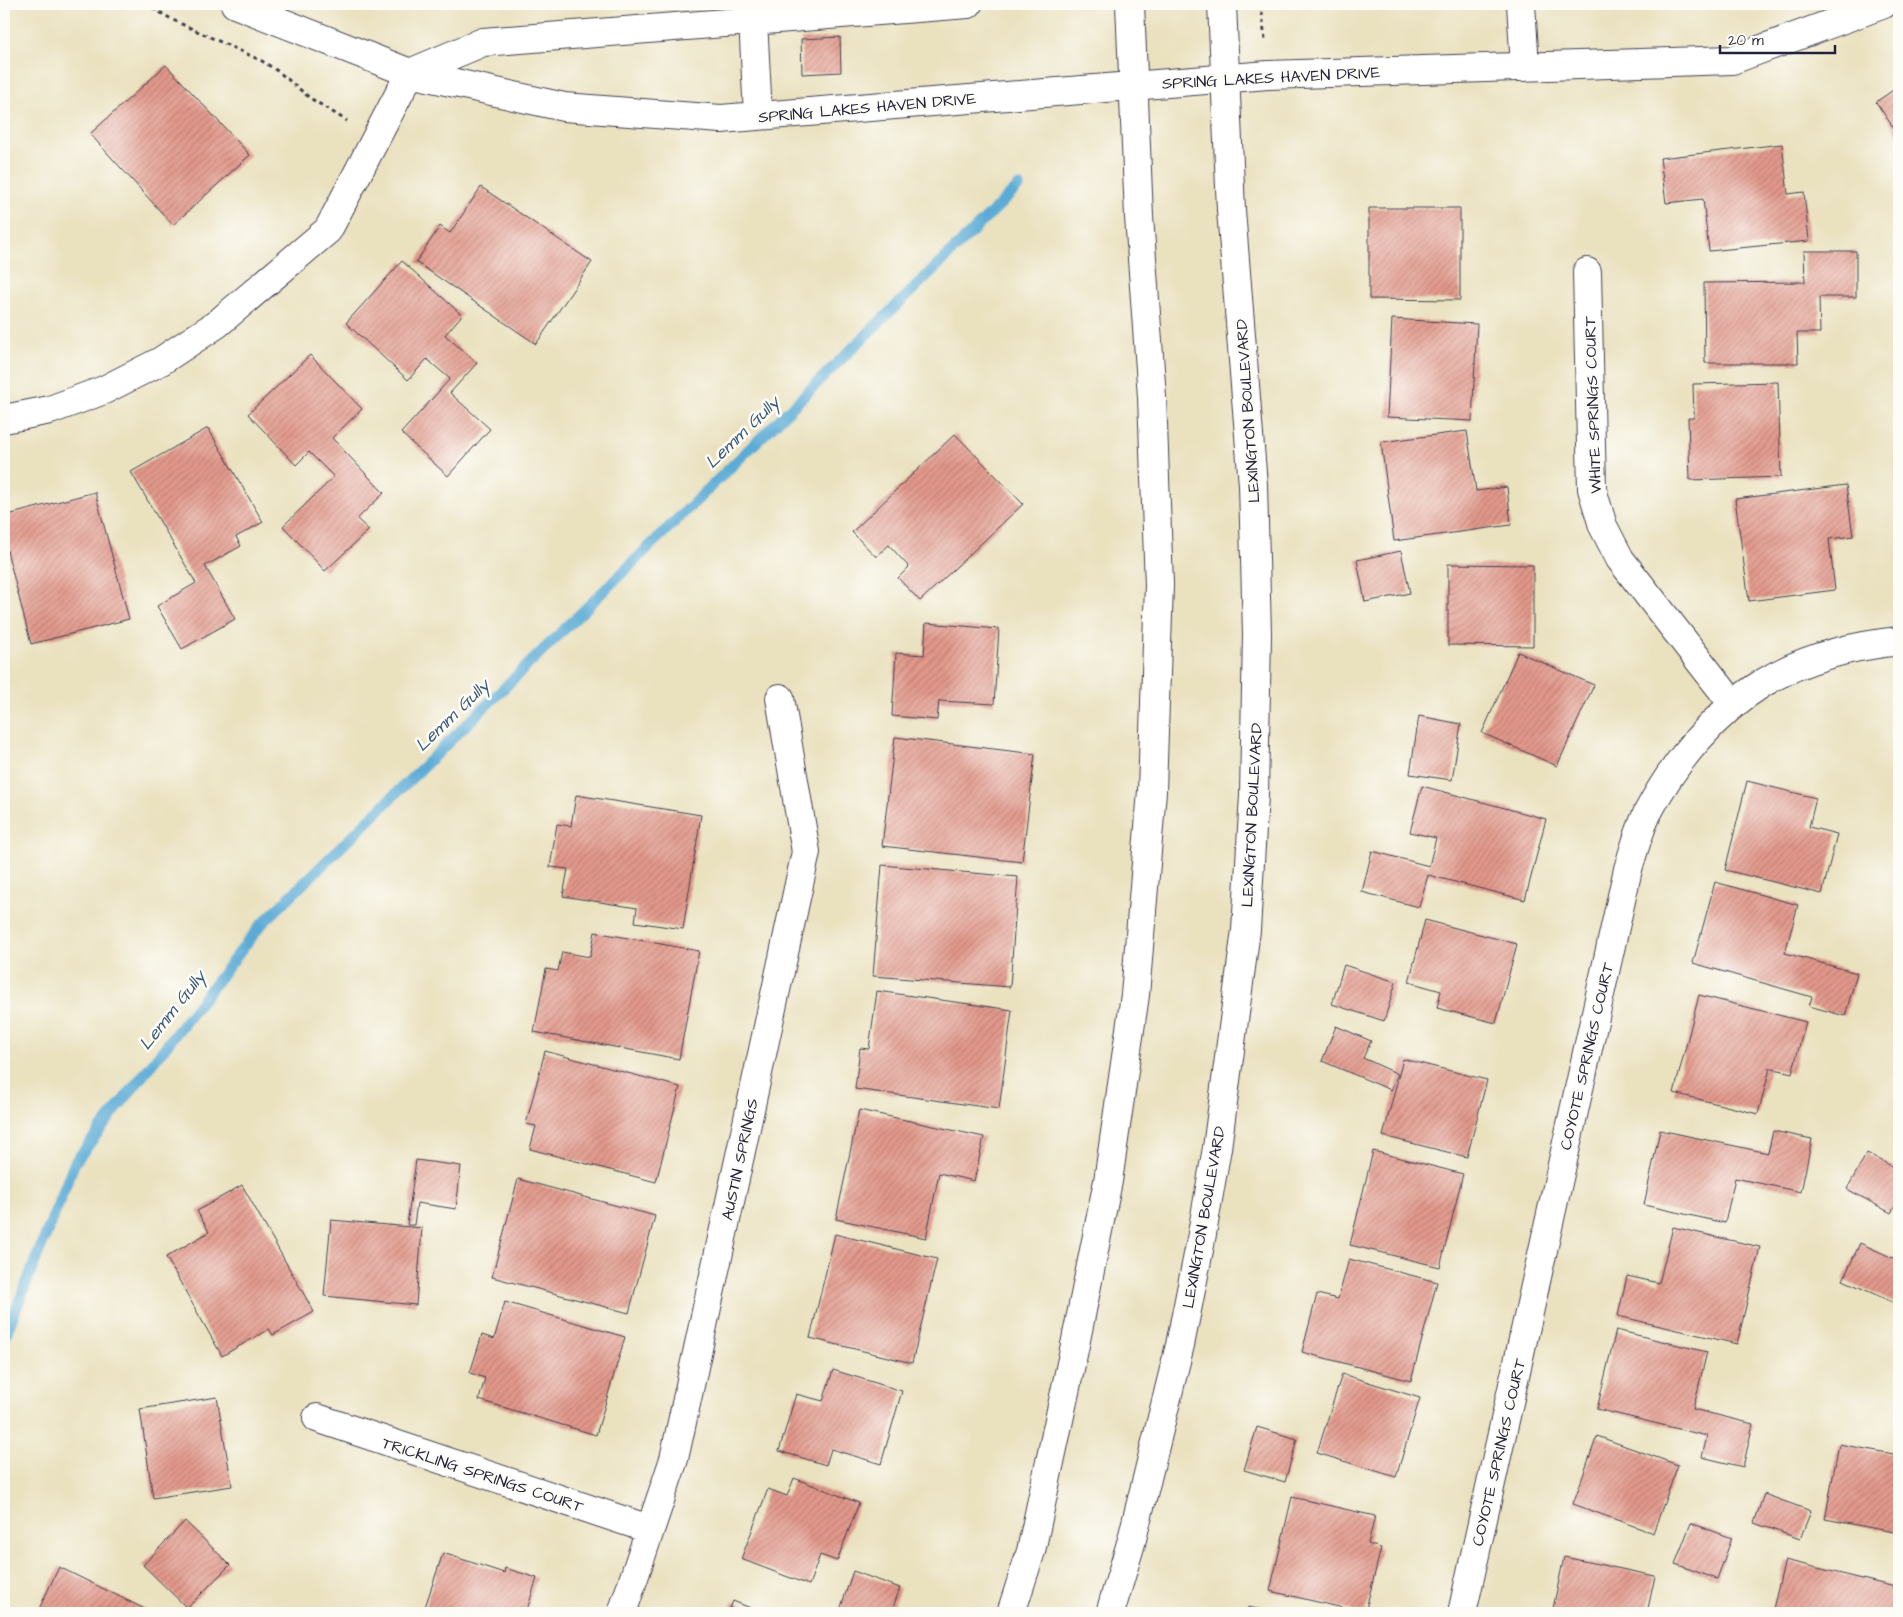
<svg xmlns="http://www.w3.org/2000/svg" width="1903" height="1617" viewBox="0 0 1903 1617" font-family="'Architects Daughter',sans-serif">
<defs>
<pattern id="building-hatch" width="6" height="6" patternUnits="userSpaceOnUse" patternTransform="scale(1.25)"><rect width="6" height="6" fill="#e3998b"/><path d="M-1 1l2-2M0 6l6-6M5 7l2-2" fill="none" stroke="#b87c73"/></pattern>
</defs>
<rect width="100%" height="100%" fill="#fdfcf7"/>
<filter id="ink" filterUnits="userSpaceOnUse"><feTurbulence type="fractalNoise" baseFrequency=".02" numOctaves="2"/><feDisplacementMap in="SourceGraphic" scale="10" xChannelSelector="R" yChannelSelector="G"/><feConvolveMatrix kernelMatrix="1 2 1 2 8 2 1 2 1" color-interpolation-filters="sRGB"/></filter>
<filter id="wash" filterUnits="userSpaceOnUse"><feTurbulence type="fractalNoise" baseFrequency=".0096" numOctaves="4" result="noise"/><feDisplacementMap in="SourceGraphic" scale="20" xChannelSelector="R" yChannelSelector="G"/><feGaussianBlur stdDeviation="1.12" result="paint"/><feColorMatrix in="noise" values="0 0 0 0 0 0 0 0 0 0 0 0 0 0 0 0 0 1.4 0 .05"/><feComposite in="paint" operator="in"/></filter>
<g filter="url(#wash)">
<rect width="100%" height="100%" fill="#eae1bf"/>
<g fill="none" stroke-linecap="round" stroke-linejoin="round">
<!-- stream -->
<path stroke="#5cabd6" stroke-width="11" d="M4,1339l71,-177 186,-237 758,-739"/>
</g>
<g id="blocks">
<!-- building -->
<path fill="url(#building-hatch)" d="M840,37l1,35 -39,2 -1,-35z
M166,65l84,90 -77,70 -83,-91z
M1899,86v50l-23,-34z
M1782,144l6,50 16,-2 5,49 -100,10 -6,-52 -37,4 -6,-45z
M481,187l111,75 -56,82 -120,-82 24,-36 10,7z
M1369,208h91v92l-91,-1z
M1804,251h52v46h-37l1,36h-23l1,30h-93l-1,-80 101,-1z
M402,261l60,54 -17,20 32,28 -27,30 40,36 -42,47 -47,-43 49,-54 -23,-20 -19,21 -62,-57z
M1392,319l85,5 -5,97 -85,-4z
M310,355l52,54 -30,29 52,55 -27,26 12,11 -44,41 -42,-45 51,-49 -25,-25 -13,13 -48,-51z
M1778,382l3,95 -91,3 -2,-62h6l-1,-34z
M208,428l55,94 -27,15 5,9 -36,20 30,53 -53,30 -25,-43 39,-23 -65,-111z
M1467,431l9,60 31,-4 4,38 -117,16 -13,-99z
M955,434l68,70 -103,97 -22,-23 11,-11 -20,-22 -13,12 -24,-25z
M1896,456l3,1v42h-3z
M1846,485l7,51 -24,3 6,51 -86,11 -14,-102z
M95,492l34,127 -98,25 -27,-105v-23z
M1401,551l9,42 -45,9 -8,-42z
M1448,564l85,1v81l-85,-1z
M926,623l73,6 -5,75 -55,-3 -2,19 -45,-4 4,-63 28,2z
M1518,652l76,33 -37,81 -75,-33z
M1419,716l42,8 -9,56 -42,-6z
M895,737l140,17 -13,108 -140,-16z
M1747,781l69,17 -7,29 28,7 -15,60 -97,-24z
M1422,786l124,33 -21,81 -97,-25 -9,32 -57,-15 10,-41 57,15 7,-28 -26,-6z
M576,795l125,20 -18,114 -48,-7 2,-14 -74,-12 5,-27 -18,-2 7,-43 14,2z
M882,865l136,12 -8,110 -137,-11z
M1715,882l83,23 -13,48 72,20 -12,43 -36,-10 3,-9 -119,-34z
M1425,920l92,24 -21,79 -59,-15 4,-17 -32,-9z
M595,932l104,19 -20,108 -145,-27 12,-63 12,2 4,-19 28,5z
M1344,965l52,17 -12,39 -52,-17z
M877,991l135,19 -13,99 -144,-20 5,-41 9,1z
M1699,995l107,27 -14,51 -22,-5 -12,46 -84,-21z
M1336,1026l35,15 -8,17 35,16 -7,16 -69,-29z
M545,1051l135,36 -24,95 -126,-33 6,-23 -10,-2z
M1403,1059l84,21 -20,77 -84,-21z
M859,1110l125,27 -10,44 -35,-8 -13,65 -90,-19z
M1660,1130l108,23 5,-22 39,8 -11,53 -66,-14 -10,45 -81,-18z
M1373,1151l90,23 -23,93 -90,-22z
M1867,1153l32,17v29l-8,14 -44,-24z
M416,1160l45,6 -5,43 -39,-6 -3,22h-7z
M518,1179l137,37 -26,97 -137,-36z
M242,1185l72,127 -41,23 -4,-6 -47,27 -56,-99 43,-25 -12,-21z
M331,1220l91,8 -6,77 -92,-9z
M1673,1227l87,20 -23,97 -119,-28 9,-40 32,7z
M835,1234l102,25 -25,104 -102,-25z
M1860,1243l35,16 4,-10v56l-56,-25z
M1349,1259l88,23 -26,99 -109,-29 15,-58 21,5z
M505,1302l120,35 -29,98 -117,-35 6,-22 -15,-5 12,-38 12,4z
M1616,1330l91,22 -14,57 60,15 -10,43 -41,-10 5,-21 -110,-27z
M833,1370l69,21 -21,73 -50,-15 -5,16 -47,-14 17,-57 27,7z
M1342,1374l78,24 -24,79 -79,-24z
M217,1397l15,89 -79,12 -13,-89z
M1257,1427l40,12 -12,43 -41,-12z
M1597,1436l81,29 -25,68 -80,-29z
M1839,1444l60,11v78l-74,-14z
M794,1478l65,25 -22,58 -17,-6 -11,30 -68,-26 27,-70 19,7z
M1764,1494l47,17 -11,28 -46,-16z
M1292,1497l83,19 -7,28 13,4 -16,65 -95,-22z
M185,1521l45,44 -43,43 -44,-43z
M1691,1523l41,15 -15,41 -42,-15z
M443,1553l61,20 1,-5 32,10 -11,35h-103z
M1564,1557l91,19 -8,37h-95z
M1785,1560l114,28v9l-4,16h-21l-14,-3v3h-94l2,-5 5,1z
M59,1567l94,46h-116z
M853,1571l47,17 -9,25h-52z
M733,1601l30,12h-35z
M1248,1607l25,5v1h-27z"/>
</g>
</g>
<g filter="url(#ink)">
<use href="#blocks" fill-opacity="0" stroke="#403f4f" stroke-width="1"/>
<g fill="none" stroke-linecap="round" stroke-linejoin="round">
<defs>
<path id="minor" d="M235,4l175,69 154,34 157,12 547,-44 464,-15 152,-56
M1521,4l4,63
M753,20l5,95
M410,73l73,-31 485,-38
M1587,272l5,217 11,37 17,33 113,145
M4,419l46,-9 54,-20 57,-29 56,-37 111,-94 82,-157
M317,1418l332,111
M622,1613l52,-154 132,-607 -26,-154
M1462,1613l166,-744c6,-19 11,-39 20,-57 26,-50 67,-99 115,-129 40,-25 89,-37 136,-42"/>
<path id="secondary" d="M1011,1613l20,-62 44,-206 33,-164 27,-186 17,-204 7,-206 -7,-188 -13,-180 -9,-213
M1110,1613l21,-70 49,-198 20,-100 17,-97 29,-218 8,-135 3,-161 -4,-149 -22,-275 -9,-206"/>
</defs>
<!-- minor casing -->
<use href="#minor" stroke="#403f4f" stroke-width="30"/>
<!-- secondary casing -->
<use href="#secondary" stroke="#403f4f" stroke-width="30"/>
<!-- path -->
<path stroke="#403f4f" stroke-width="3" stroke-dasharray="4 4" stroke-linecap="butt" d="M146,4l27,16 89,41 17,11 31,26 37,23
M1261,4l4,36"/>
<!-- minor -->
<use href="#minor" stroke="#fff" stroke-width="28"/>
<!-- secondary -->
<use href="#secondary" stroke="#fff" stroke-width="28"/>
</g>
</g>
<g text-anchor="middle" stroke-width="5" stroke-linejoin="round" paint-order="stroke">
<!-- street labels -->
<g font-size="16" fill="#22223b" stroke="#fdfcf7">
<text transform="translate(1271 77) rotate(-3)" y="6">SPRING LAKES HAVEN DRIVE</text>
<text transform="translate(867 107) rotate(-5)" y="6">SPRING LAKES HAVEN DRIVE</text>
<text transform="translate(1592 405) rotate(-92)" y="6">WHITE SPRINGS COURT</text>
<text transform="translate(1247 411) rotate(-94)" y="6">LEXINGTON BOULEVARD</text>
<text transform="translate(1251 815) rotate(-87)" y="6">LEXINGTON BOULEVARD</text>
<text transform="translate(1586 1056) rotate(-77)" y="6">COYOTE SPRINGS COURT</text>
<text transform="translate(739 1159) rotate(-78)" y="6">AUSTIN SPRINGS</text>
<text transform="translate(1203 1217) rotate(-80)" y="6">LEXINGTON BOULEVARD</text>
<text transform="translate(1498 1452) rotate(-77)" y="6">COYOTE SPRINGS COURT</text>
<text transform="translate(483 1474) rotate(18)" y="6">TRICKLING SPRINGS COURT</text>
</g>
<!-- water labels -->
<g font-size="18" font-style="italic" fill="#395979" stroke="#fdfcf7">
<text transform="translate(742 432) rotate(-44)" y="6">Lemm Gully</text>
<text transform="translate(452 715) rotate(-44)" y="6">Lemm Gully</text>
<text transform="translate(172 1010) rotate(-52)" y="6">Lemm Gully</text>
</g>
</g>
<!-- margin -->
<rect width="1903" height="1617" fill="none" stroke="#fdfcf7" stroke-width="20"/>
<!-- scale -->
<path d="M1720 45v8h115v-8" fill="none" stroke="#22223b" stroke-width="2.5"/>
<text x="1728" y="45" font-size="15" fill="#22223b" stroke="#fdfcf7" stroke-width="4" paint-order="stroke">20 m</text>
</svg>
